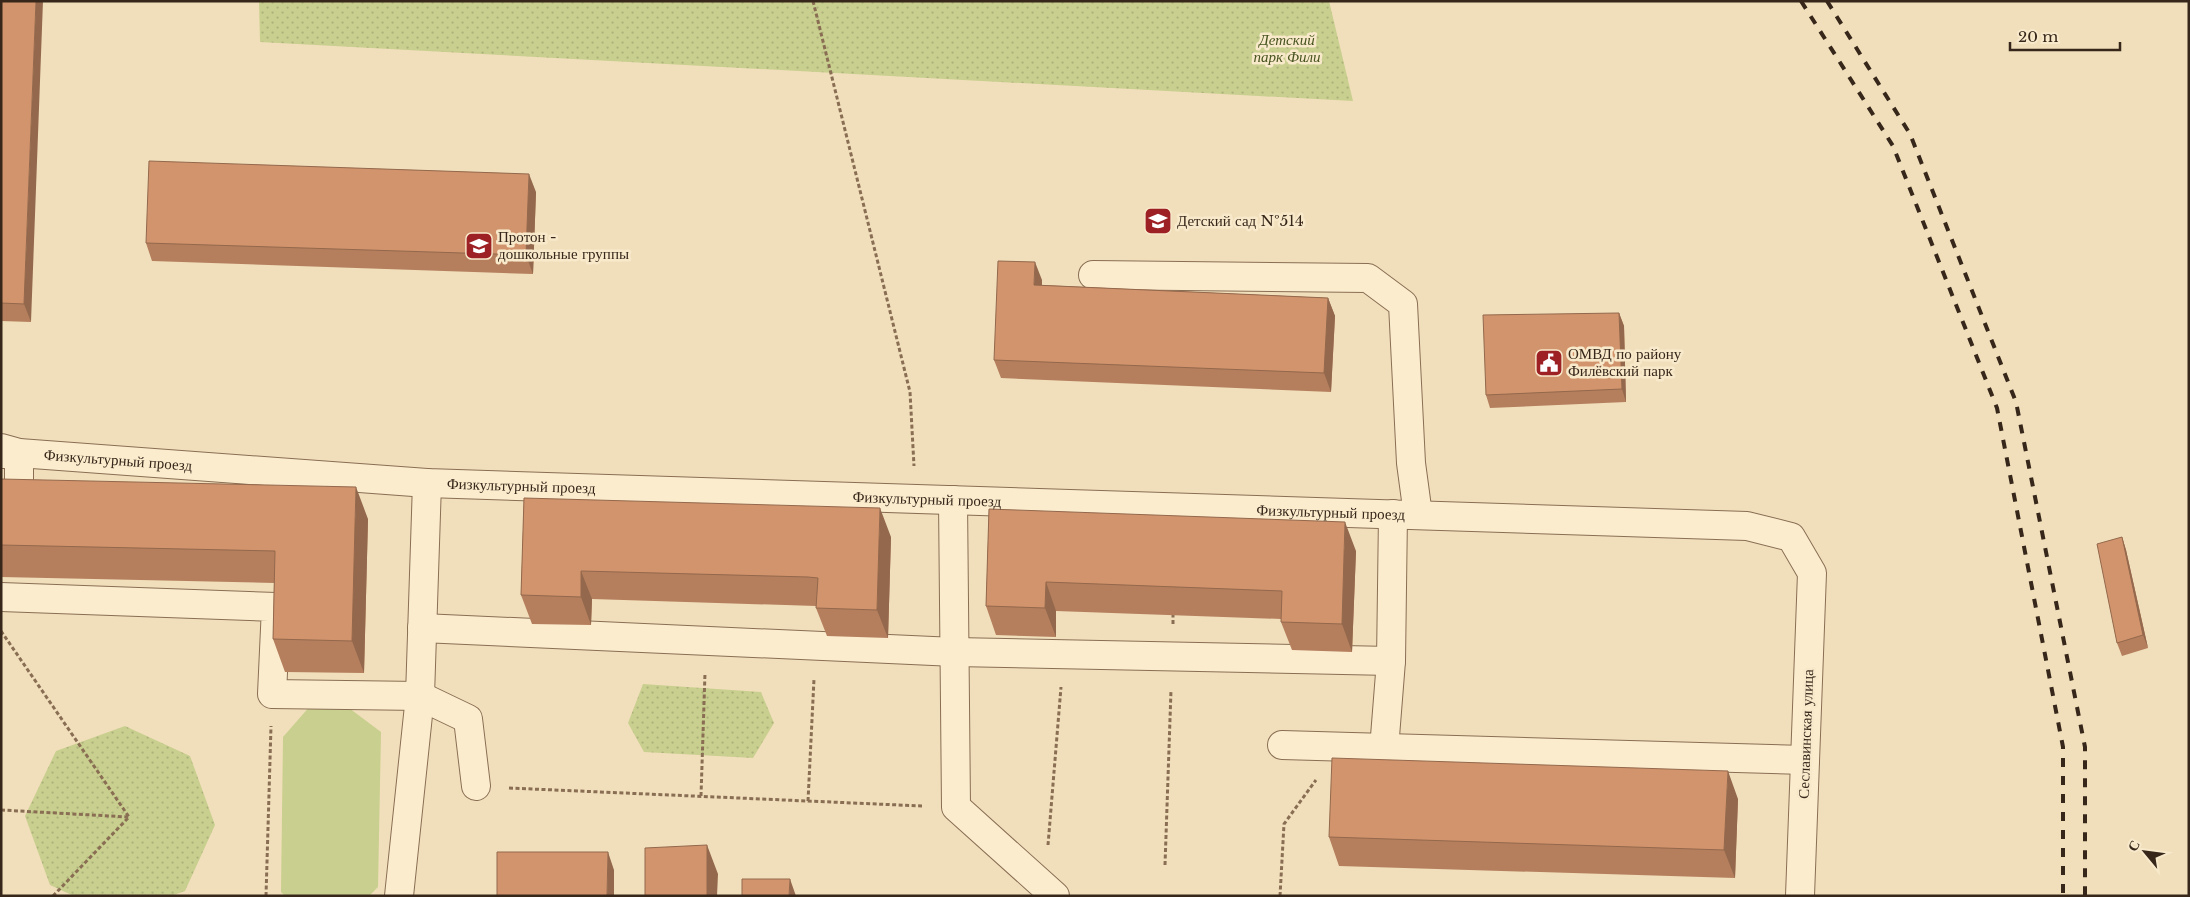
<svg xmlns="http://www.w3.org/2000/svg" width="2190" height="897" viewBox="0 0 2190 897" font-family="'Libre Baskerville',serif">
<defs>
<pattern id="grass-dots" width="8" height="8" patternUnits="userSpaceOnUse" patternTransform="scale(1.25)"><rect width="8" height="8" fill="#c9cf8e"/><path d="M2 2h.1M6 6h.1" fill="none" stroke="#adb27a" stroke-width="1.8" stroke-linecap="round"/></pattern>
</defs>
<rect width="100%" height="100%" fill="#f1dfbb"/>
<!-- grass -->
<path fill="url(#grass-dots)" d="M259,1h1070l24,100 -1093,-59z
M643,684l118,8 13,31 -21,35 -109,-6 -16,-29z
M125,726l65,30 25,69 -30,66 -14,5h-97l-24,-11 -25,-69 31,-65z"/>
<!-- pitch -->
<path fill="#c9cf8e" d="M311,705l38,3 32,24 -3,155 -9,9h-84l-4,-4 2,-155z"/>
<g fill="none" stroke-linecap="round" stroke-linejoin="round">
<defs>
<g id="minor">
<path d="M1093,275l275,3 35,26 8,159 7,52"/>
<path id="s1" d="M1,448l18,5 408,30 1320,43 44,11 21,36 -12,323"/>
<path d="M1,454l18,-1v58"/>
<path d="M953,500l3,307 99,89"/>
<path d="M1,597l275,10 -4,87 148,2 48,23 8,67"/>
<path d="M422,628l533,24 436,9"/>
<path d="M1282,745l523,15"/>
<path d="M1384,749l7,-88 2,-147"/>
<path d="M399,896l21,-200 7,-213"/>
</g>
</defs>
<!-- minor casing -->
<use href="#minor" stroke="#896e54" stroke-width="30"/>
<!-- path -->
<path stroke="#896e54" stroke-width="3" stroke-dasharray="4 2.5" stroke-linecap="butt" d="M813,1l97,391 4,74
M1173,624v-9
M1,631l128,186
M509,788l413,18
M701,796l4,-123
M808,801l6,-122
M1,810l127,7
M1048,845l13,-158
M1165,865l6,-175
M53,896l76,-79
M266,896l5,-170
M1280,896l4,-72 32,-44"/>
<!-- minor -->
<use href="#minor" stroke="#fbecce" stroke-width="28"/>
<!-- rail -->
<path stroke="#36271a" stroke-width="4" stroke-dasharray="9 9" stroke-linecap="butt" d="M1801,1l92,145 104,262 66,339v149
M1827,1l83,133 106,268 69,345v149"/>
</g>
<!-- wall -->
<path fill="#b57f5e" d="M1,1l30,321 -30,-1z
M536,192l-3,82 -381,-13 -6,-18z
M1042,280v5l286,13 7,18 -4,76 -330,-14 -7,-18z
M1619,313l5,13 2,76 -136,6 -4,-13z
M1,479l367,40 -4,154 -79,-1 -12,-33 1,-56 -273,-6z
M524,498l367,39 -3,101 -61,-2 -11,-28v-2l-224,-7 -1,26 -59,-1 -11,-29z
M989,509l367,42 -4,101 -60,-2 -11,-28v-3l-225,-8v26l-60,-2 -10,-29z
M2122,537l4,13 22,98 -26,8 -5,-13z
M1738,799l-3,79 -396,-12 -10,-29z"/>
<!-- shaded-wall -->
<path fill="#93684c" d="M36,1h7l-12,321 -7,-18z
M529,174l7,18 -3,82 -7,-19z
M1035,262l7,18 -1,23 -7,-18z
M1328,298l7,18 -4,76 -7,-19z
M1619,313l5,13 2,76 -4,-13z
M356,487l12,32 -4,154 -12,-32z
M880,508l11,29 -3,101 -11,-28z
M1345,522l11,29 -4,101 -10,-28z
M2122,537l4,13 22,98 -5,-13z
M581,571l11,28 -1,26 -10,-28z
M1046,582l10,29v26l-11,-29z
M1728,771l10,28 -3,79 -11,-28z
M707,845l11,29 -1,22h-10z
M608,852l6,18v26h-7z
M790,879l6,17h-7z"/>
<!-- building -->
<path fill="#d2946d" stroke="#93684c" d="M1,1h35l-12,303 -23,-1z
M149,161l380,13 -3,81 -380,-12z
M998,261l37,1 -1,23 294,13 -4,75 -330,-13z
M1619,313l3,76 -136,6 -3,-80z
M1,479l355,8 -4,154 -79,-2 2,-88 -274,-6z
M524,498l356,10 -3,102 -61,-2 2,-30 -10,-1 -227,-6v26l-60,-2z
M989,509l356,13 -3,102 -61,-2 1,-31 -236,-9 -1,26 -59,-2z
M2122,537l21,98 -26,8 -20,-99z
M1332,758l396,13 -4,79 -395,-13z
M707,845v51h-62v-48z
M497,852h111l-1,44h-110z
M742,879h48l-1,17h-47z"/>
<!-- icons -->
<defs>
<symbol id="school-square" viewBox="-11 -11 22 22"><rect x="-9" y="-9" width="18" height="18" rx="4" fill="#9c2024" stroke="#f8e9cb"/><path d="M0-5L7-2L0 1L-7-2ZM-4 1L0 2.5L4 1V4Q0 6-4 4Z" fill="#fff"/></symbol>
<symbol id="civic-square" viewBox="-11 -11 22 22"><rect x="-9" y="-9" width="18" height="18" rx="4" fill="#9c2024" stroke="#f8e9cb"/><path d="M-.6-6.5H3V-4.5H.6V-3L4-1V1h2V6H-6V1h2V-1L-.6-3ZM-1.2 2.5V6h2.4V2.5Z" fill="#fff"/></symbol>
</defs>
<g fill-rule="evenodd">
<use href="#school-square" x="1142" y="205" width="32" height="32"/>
<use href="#school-square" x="463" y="230" width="32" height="32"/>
<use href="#civic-square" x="1533" y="347" width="32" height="32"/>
</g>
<g text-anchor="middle" stroke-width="5" stroke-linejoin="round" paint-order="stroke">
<!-- park labels -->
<g font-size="15" font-style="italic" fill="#48541f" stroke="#f8e9cb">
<text x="1287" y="45">Детский<tspan x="1287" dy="17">парк Фили</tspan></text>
</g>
<!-- poi labels -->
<g font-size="15" fill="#36271a" stroke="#f8e9cb" text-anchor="start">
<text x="1177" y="226">Детский сад №514</text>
<text x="498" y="242">Протон -<tspan x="498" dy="17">дошкольные группы</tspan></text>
<text x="1568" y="359">ОМВД по району<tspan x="1568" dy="17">Филёвский парк</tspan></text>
</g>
<!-- street labels -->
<g font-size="15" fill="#36271a" stroke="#f8e9cb">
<text dy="5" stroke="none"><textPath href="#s1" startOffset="118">Физкультурный проезд</textPath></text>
<text dy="5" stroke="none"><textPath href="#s1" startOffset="522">Физкультурный проезд</textPath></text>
<text dy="5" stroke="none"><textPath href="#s1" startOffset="928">Физкультурный проезд</textPath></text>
<text dy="5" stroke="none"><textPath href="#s1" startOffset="1332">Физкультурный проезд</textPath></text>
<text transform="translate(1806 734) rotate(-88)" y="5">Сеславинская улица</text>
</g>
</g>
<!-- border -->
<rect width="2190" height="897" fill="none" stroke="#36271a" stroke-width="5"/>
<!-- north arrow -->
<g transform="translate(2145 852) rotate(299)" stroke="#f8e9cb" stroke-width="4" paint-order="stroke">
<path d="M0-4L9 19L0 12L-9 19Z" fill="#36271a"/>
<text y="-8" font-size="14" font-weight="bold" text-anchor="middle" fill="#36271a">С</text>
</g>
<!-- scale -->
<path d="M2010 42v8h110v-8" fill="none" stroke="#36271a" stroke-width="2.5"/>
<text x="2018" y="42" font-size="15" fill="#36271a" stroke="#f8e9cb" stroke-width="4" paint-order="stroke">20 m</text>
</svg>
